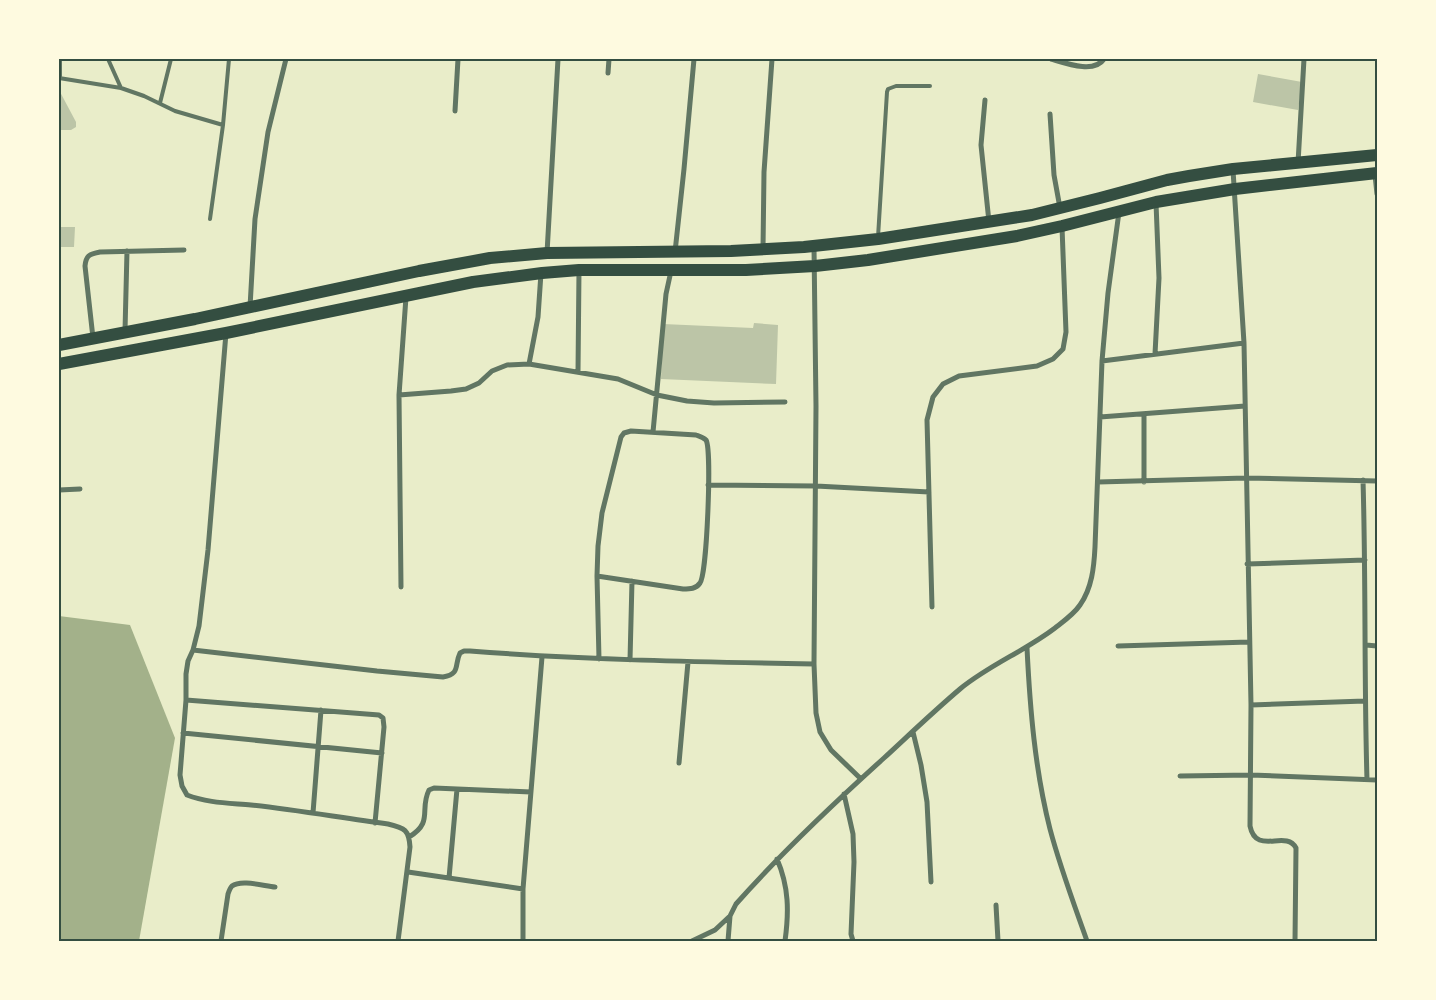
<svg xmlns="http://www.w3.org/2000/svg" width="1436" height="1000" viewBox="0 0 1436 1000" font-family="'Work Sans',sans-serif">
<rect width="100%" height="100%" fill="#e9edc9"/>
<!-- water -->
<path fill="#a3b18a" d="M59,616l71,9 45,113 -36,203h-80z"/>
<!-- building -->
<path fill="#bcc5a7" d="M1258,74l44,8 -4,28 -45,-8z
M59,90l17,32v5l-5,3h-12z
M59,227h16l-1,20h-15z
M754,323l24,2 -2,59 -115,-5 2,-55 90,4z"/>
<g fill="none" stroke-linecap="round" stroke-linejoin="round">
<!-- service -->
<path stroke="#617663" stroke-width="4" d="M60,59v19
M108,59l13,29
M59,78l62,10 23,8 31,15 48,14
M160,103l11,-44
M210,219l13,-94 6,-66
M878,237l9,-145 1,-3 8,-3h34"/>
<!-- minor -->
<path stroke="#617663" stroke-width="5" d="M1051,59c14,4 43,15 53,0
M608,73l1,-14
M985,100l-4,45 8,77
M455,111l3,-52
M1050,114l4,61 6,33
M1298,163l6,-104
M1233,170l11,173 7,362 -1,121c6,30 36,3 46,22l-1,93
M1375,175l2,19
M814,247l2,159 -2,258 2,49 4,19 11,18 30,29
M763,249l1,-77 8,-113
M675,252l9,-83 10,-110
M547,253l11,-194
M250,307l5,-88 13,-87 18,-73
M125,331l2,-80
M226,333l-18,217 -9,76 -6,24 -5,11 -2,13v26l-6,75 2,11 5,9c20,8 43,8 64,10 46,5 91,13 137,19 17,4 21,6 22,23l-12,94
M93,338l-8,-72c1,-11 5,-12 15,-14l84,-2
M1155,354l4,-76 -3,-75
M1102,361l142,-18
M529,364l9,-47 3,-44
M578,372l1,-102
M399,395l52,-4 15,-2 13,-6 13,-12 15,-6 22,-1 89,15 39,16 30,6 27,2 71,-1
M1100,417l145,-11
M653,432l13,-138 5,-23
M1363,480c3,100 1,200 4,300
M1098,482l148,-4 131,3
M1144,482v-68
M708,485l108,1 113,6
M59,490l21,-1
M1247,564l118,-4
M597,576l86,13c7,0 13,0 17,-6 7,-9 12,-134 6,-143 -3,-3 -7,-4 -10,-5l-65,-4 -7,2 -3,4 -19,76 -4,33 -1,30 2,83
M401,587l-2,-192 7,-98
M932,607l-5,-187 6,-23 10,-13 16,-8 78,-10 16,-7 10,-10 3,-17 -4,-105
M1366,645l11,1
M1118,646l131,-4
M1027,648c3,61 8,122 23,181 10,38 24,75 37,112
M193,650l184,21 66,6c18,-3 11,-12 17,-24l4,-2h6c115,9 229,11 344,13
M630,660l2,-79
M186,700l193,15 4,3 1,9 -9,96
M1251,705l114,-4
M913,732l8,33 6,37 4,80
M183,733l199,20
M679,763l9,-101
M1180,776l71,-1 126,5
M844,794l9,40 1,28 -3,72 2,7
M313,813l8,-103
M409,837c25,-15 10,-27 20,-47l5,-2 97,4
M777,859c12,28 12,53 8,82
M408,872l115,17
M449,878l8,-89
M996,905l2,36
M221,941l7,-47c1,-3 2,-6 4,-8 9,-7 32,0 43,1
M523,941v-52l19,-232
M692,941l23,-11 15,-14
M728,941l2,-25 6,-12c46,-52 97,-100 148,-146 25,-23 50,-47 76,-69 29,-24 65,-38 95,-61 9,-7 19,-14 25,-23 12,-17 14,-38 15,-58l7,-186 6,-68 11,-81"/>
<!-- primary -->
<path stroke="#344e41" stroke-width="12" d="M59,345l136,-26 224,-48 71,-13 57,-5 184,-2 73,-4 74,-8 154,-24 68,-17 67,-18 22,-4 44,-7 144,-14
M59,364l167,-31 247,-51 69,-9 37,-3h167l69,-4 53,-6 149,-24 45,-10 94,-24 79,-13 142,-16"/>
</g>
<!-- border -->
<rect width="1436" height="1000" fill="none" stroke="#fefae0" stroke-width="120"/>
<rect x="60" y="60" width="1316" height="880" fill="none" stroke="#344e41" stroke-width="2"/>
</svg>
